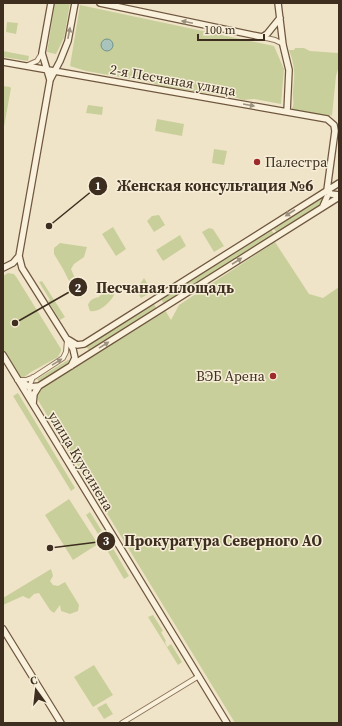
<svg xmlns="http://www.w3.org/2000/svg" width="342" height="726" viewBox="0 0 342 726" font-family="'Source Serif 4',serif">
<rect width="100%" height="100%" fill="#f0e4c8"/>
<!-- green -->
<path fill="#c9cf9b" d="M55,3h15l-6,35 -8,16 -9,-2z
M80,5l194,41 10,23 -3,35 -27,-5 -11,1 -9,-3 -61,-9 -12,-1 -8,-4 -67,-12 -16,-5z
M7,22l11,1 -2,11 -10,-2z
M295,48h9l6,3 28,2 1,13 -3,10 -4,40 -2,-1v3l-35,-6 -3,-3c3,-6 0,-12 1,-19 2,-16 2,-24 -4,-40h5z
M3,51l26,5 -1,5 -25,-4z
M3,86l7,1 1,1 -8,44z
M88,105l15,2 -1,8 -16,-2z
M157,119l27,5 -2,12 -27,-5z
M214,149l13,2 -3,14 -12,-2z
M324,196l-2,6 -4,4 -41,27 -4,-5z
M159,215l6,10 -11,7 -7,-11 5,-5z
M113,227l13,22 -10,7 -14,-22z
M209,228l4,1 11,17 -10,6 -12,-20z
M271,229l3,5 -110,70 -3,-5z
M180,235l6,11 -23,15 -7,-11z
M275,242l34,52 14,4 16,-11v436h-104l-196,-321c-3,-5 -1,-10 3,-14l123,-78 6,10 8,-15z
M60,243l27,4 -3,10 -10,7 -3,5 3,7 12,13v4l-5,5 -10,-13 -8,-16 -9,-15v-6z
M8,273l6,1 3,4 44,71v2l-3,6 -27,15 -8,6h-3l-17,-25v-77z
M144,278l8,14 -11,6 -5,-8z
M42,281l23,36 -5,3 -12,-19 2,-1 -11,-18z
M107,290l4,1 3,4c-4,8 -15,18 -24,16l-2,-6c2,-5 5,-7 11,-8l3,-4z
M154,304l3,5 -67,43 -4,-6z
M68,360l2,1 -2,3 -28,19 -3,-4z
M18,393l57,95 -4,3 -58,-95z
M69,499l29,45 -25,16 -28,-45z
M90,512l15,24 1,4 -3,2 -17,-27z
M108,543l3,2 18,31 -5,3 -20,-34z
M51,569l2,7 -3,5 3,4 5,1 7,-4 14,23 -1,6 -8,3 -9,-3 -1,-6 -6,8 -4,-3 -11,-17 -5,1 -5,5 -6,-3 -20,9v-7z
M153,615l10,16 -2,1 5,9 -1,1 2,5 4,-3 11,18 -4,3 -30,-48z
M94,665l19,30 -20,12 -19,-30z
M106,703l7,11 -9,5 -7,-11z"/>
<!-- water -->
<path fill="#a9c4bc" stroke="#6f938a" d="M101 45a6 6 0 1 1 12 0a6 6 0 1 1-12 0Z"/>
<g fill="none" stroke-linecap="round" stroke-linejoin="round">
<defs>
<path id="street" d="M262,37l13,3 8,4
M28,65l9,-4 5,-8
M17,380h9l8,-3 29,-19 3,-6 1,-12
M31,399l-2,-12 4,-10
M122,723l77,-47"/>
<path id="secondary" d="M100,3l162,34 5,-3 13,-16
M278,3l5,42 6,25 -2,42
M3,62l324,57 7,6 1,6 -8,59
M50,80l-8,-27 9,-50
M327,190l4,4 8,1
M323,206l4,-9
M3,268l10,-5 6,-7
M69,340l8,5 7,-1 255,-161
M3,355l224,368
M71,366l4,-8 -2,-9 -51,-81 -3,-12 31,-176 10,-19 8,-20 7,-38
M19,381l11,6 9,-1 300,-189
M33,404l1,-10 5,-8
M3,629l58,94"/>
</defs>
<!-- street casing -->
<use href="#street" stroke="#8d765c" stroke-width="6"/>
<!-- secondary casing -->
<use href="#secondary" stroke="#6f573f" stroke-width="8"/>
<!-- street -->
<use href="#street" stroke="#faf1dc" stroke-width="4"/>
<!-- secondary -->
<use href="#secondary" stroke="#faf1dc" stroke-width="5.5"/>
</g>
<!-- one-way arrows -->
<defs><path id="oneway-solid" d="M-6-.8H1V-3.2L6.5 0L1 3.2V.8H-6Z"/></defs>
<g fill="#9c907e">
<use href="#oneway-solid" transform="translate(187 22) rotate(-168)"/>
<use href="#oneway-solid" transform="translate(69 33) rotate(-79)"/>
<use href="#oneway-solid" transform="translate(249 105) rotate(10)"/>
<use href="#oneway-solid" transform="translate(290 213) rotate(147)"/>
<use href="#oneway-solid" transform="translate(237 261) rotate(-33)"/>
<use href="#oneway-solid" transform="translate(104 345) rotate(-32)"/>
<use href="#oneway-solid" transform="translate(57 362) rotate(-32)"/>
</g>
<!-- markers -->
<g fill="#9e2a2b" stroke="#f7eed8" stroke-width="1.5">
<circle cx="257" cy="162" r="4"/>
<circle cx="273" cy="376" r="4"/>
</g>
<g text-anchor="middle" stroke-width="3" stroke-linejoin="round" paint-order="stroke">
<!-- street labels -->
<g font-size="14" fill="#3d2e20" stroke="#f7eed8">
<text transform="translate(173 80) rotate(10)" y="5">2-я Песчаная улица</text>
<text transform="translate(81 461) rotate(59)" y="5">улица Куусинена</text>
</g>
<!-- poi labels -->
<g font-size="14" fill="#3d2e20" stroke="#f7eed8" text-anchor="start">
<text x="265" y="167">Палестра</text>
<text x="265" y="381" text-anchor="end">ВЭБ Арена</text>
</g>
</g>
<!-- callouts -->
<path fill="none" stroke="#3d2e20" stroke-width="1.5" d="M49 226L98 186M15 323L78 287M50 548L106 541"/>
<g fill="#3d2e20" stroke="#f7eed8" stroke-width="1.5">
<circle cx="49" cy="226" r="4"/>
<circle cx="15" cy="323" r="4"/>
<circle cx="50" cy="548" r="4"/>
<circle cx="98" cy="186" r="10"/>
<circle cx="78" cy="287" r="10"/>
<circle cx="106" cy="541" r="10"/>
</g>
<g font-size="12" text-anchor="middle" font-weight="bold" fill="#fff">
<text x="98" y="190">1</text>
<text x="78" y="292">2</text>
<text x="106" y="545">3</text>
</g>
<g font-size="15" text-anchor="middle" font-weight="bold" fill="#3d2e20" stroke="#f7eed8" stroke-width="3" stroke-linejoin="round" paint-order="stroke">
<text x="215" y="191">Женская консультация №6</text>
<text x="165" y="293">Песчаная площадь</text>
<text x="223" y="546">Прокуратура Северного АО</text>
</g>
<!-- border -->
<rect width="342" height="726" fill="none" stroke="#3d2e20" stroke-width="8"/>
<!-- north arrow -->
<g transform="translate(36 690) rotate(345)" stroke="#f7eed8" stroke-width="3" paint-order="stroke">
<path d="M0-3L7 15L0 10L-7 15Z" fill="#3d2e20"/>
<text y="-6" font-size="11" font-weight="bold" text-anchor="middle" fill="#3d2e20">С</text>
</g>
<!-- scale -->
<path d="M198 34v6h66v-6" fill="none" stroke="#3d2e20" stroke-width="2"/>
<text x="204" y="34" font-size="12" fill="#3d2e20" stroke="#f7eed8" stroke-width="3" paint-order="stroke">100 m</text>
</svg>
